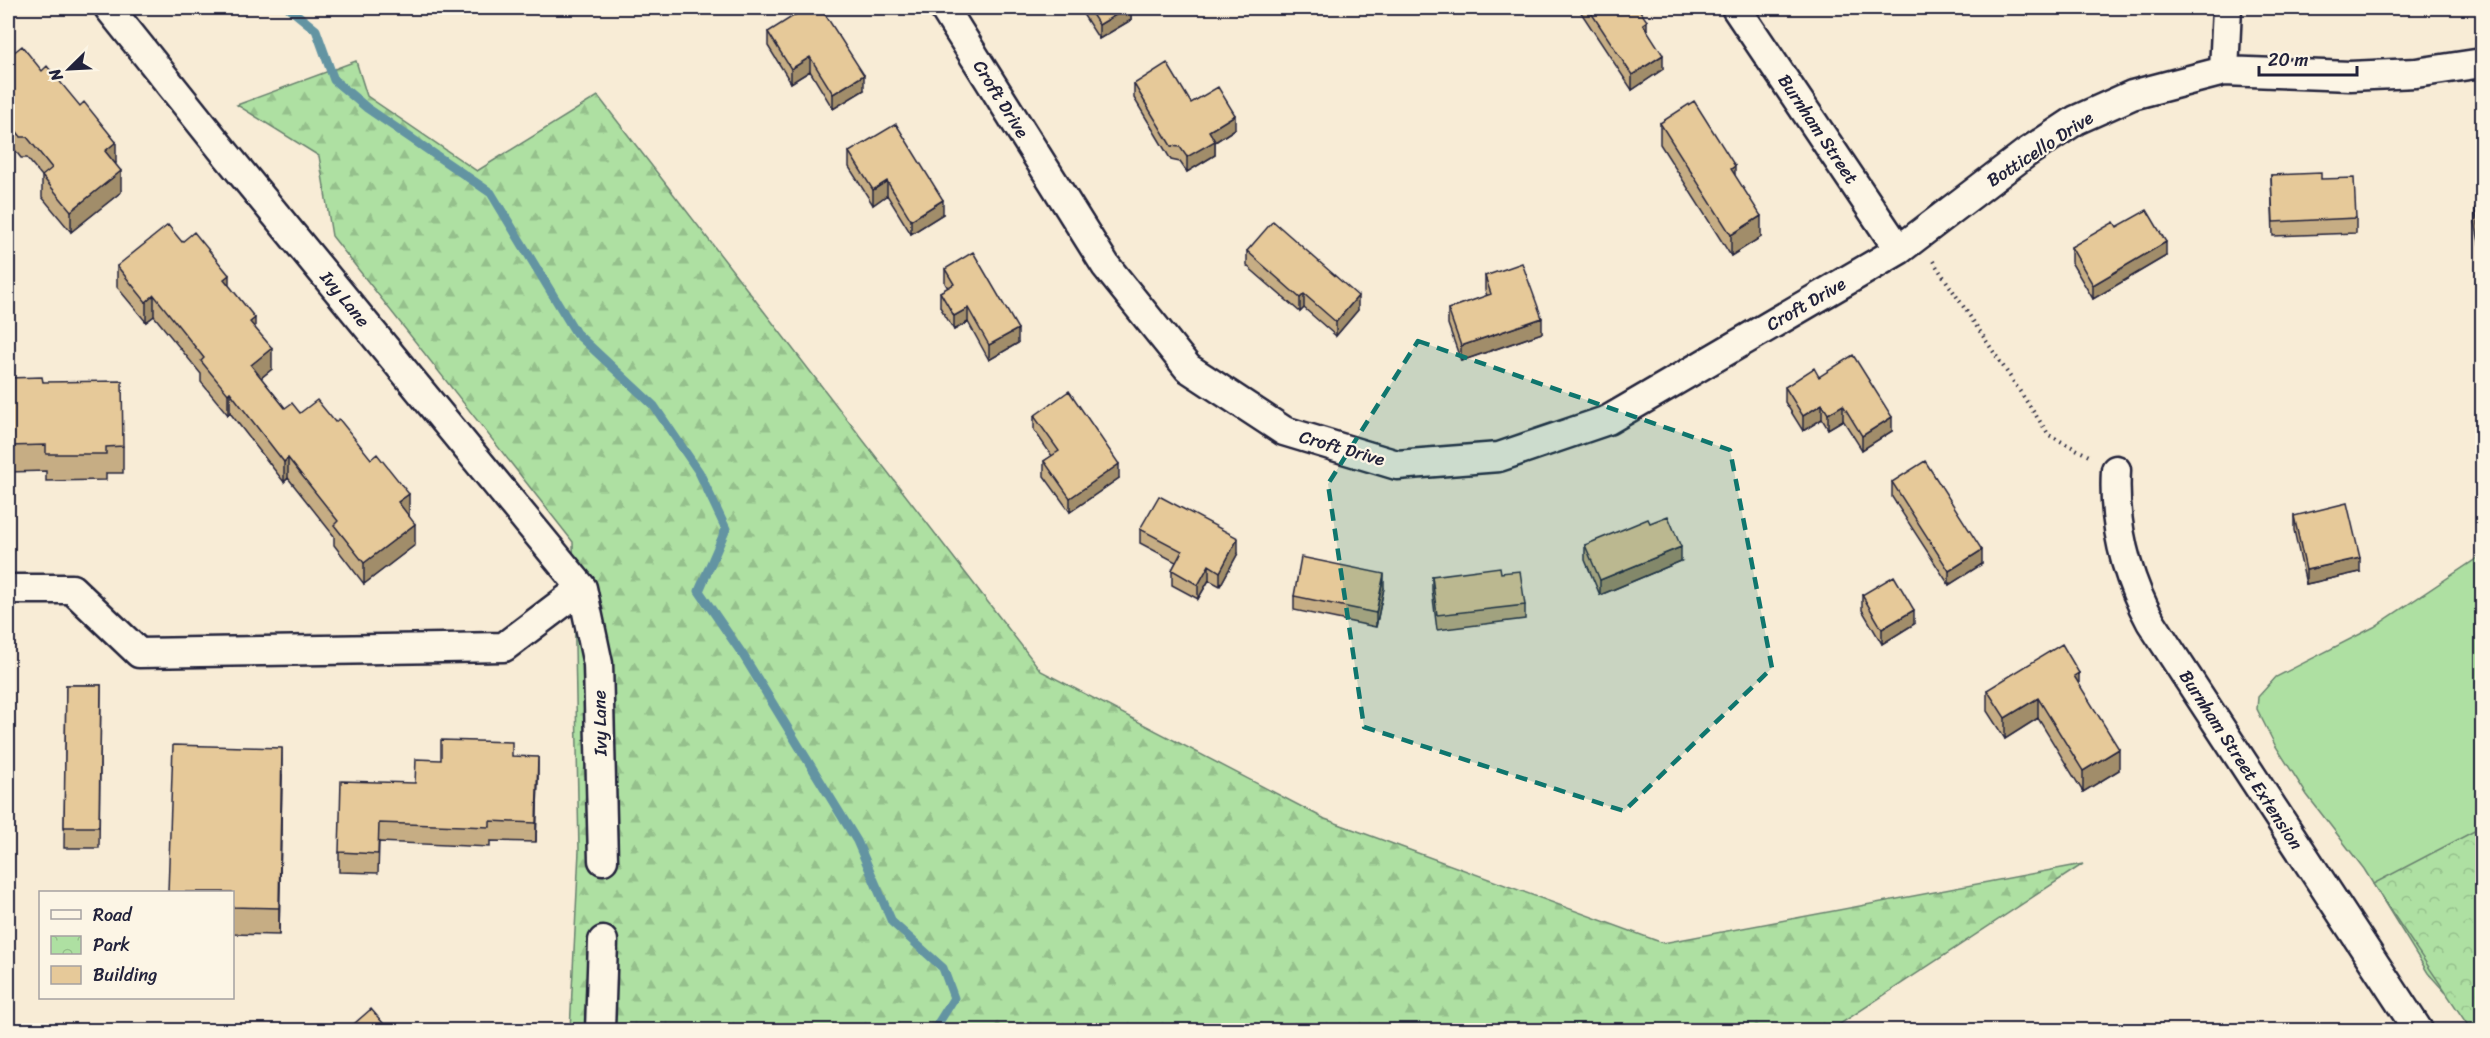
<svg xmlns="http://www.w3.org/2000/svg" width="2490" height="1038" viewBox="0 0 2490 1038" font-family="Sriracha,sans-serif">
<defs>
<pattern id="forest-firs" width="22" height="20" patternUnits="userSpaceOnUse" patternTransform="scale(1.5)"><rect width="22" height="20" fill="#aee0a2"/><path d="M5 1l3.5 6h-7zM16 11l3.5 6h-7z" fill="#95c08c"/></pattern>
<pattern id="park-crowns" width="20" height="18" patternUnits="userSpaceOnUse" patternTransform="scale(1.5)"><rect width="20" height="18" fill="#aee0a2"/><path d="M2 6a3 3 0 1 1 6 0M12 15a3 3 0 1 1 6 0" fill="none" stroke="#95c08c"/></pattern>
</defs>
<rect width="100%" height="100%" fill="#f8ecd6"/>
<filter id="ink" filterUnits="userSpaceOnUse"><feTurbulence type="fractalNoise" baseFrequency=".0167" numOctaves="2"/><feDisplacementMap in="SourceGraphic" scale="12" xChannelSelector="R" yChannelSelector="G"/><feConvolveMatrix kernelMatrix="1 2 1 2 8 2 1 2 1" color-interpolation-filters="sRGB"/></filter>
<g filter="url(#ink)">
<!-- green -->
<path fill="#aee0a2" stroke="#68816e" stroke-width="1.5" d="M2482,555v426l-37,11 -17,-19 -64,-104 -57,-74 -32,-50 -18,-36 1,-12 18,-20 98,-50z"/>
<!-- forest -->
<path fill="url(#forest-firs)" stroke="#68816e" stroke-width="1.5" d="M356,61l11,35 110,75 121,-75 443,575 284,148 338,124 420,-79 -252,166h-1261l9,-179 -6,-309 -241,-306 -13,-80 -82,-51z"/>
<!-- park -->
<path fill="url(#park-crowns)" stroke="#68816e" stroke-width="1.5" d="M2482,827v203h-11l-98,-146z"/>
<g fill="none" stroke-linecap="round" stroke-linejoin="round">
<!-- stream -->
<path stroke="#6394a2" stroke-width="9" d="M289,8l27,22 18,50 33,28 124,85 85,140 78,73 45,66 27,57 -27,62 44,64 114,186 35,81 51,46 11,30 -20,32"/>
<defs>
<path id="minor" d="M109,8l116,145 357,435 16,76 5,196
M944,8l162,258 82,102 96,63 113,34 102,-8 109,-37 291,-170 127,-97 50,-33 56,-25 92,-24 126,5 66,-3 66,-10
M1736,8l163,242
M2224,71l3,-63
M2116,470c-3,55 9,104 35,152l267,408
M8,589h64l67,64 365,-6 78,-59
M600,1030l3,-89"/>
</defs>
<!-- minor casing -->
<use href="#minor" stroke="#22223b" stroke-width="33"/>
<!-- path -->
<path stroke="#22223b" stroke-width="4" stroke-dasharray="1.5 4.5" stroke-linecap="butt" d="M1933,261l116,174 40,21"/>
<!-- minor -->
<use href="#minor" stroke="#fcf5e5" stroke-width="28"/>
</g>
<!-- wall -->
<path fill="#c6ad84" stroke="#22223b" stroke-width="1.5" d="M1079,8h52v12l-32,19z
M1578,8h60l25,61 -31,21z
M1956,8h14l-4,5z
M768,32l96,58 -31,19 -23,-38 -19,12 -23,-37z
M8,57l108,106 -1,1 6,28 -50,40 -29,-35v-21l-15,-18h-6l-13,-17z
M1134,84l57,19 44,26 -20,13v13l-28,17 -7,-10 -9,-2 -37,-62z
M1660,123l75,53 26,61 -30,19 -71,-112z
M849,152l94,62 -32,20 -24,-39 -14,10 -24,-38z
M2271,175l50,4 35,39v15l-83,3z
M2482,206v51l-7,-35v-14z
M2117,227l49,29 -73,43 -22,-37v-15z
M182,242l47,44 26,42 17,41 -11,9 24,30 15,5 109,102 6,30 -51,39 -30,-39v-9l-46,-58 -4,4 -54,-69 -2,2 -27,-33v-8l-47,-58 -8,6 -29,-35v-21z
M1247,251l111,59 -22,26 -32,-28 -4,4 -53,-46z
M945,269l73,74 -29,17 -21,-38 -14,8 -14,-23v-15l8,-4 -3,-5z
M1485,276l57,57 -81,28 -13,-37v-15l39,-13 -2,-6z
M1819,377l73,54 -30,19 -19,-30 -15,9 -6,-10 -19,12 -18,-29v-15z
M8,378l35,4 80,64v27h-17v7l-60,1v-10l-38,1z
M1034,416l85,62 -49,34 -26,-36v-15l8,-5 -18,-26z
M1892,482l90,82 -33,21 -57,-88z
M2294,516l66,56 -54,12 -12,-54z
M1140,529l98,24 -18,33 -11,-6 -11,19 -26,-14v-15l4,-8 -36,-19z
M1585,545l96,16 -81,34 -15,-35z
M1501,573l24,32v14l-88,11 -5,-40v-14z
M1384,588l-8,39 -82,-17v-14z
M1862,595l52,29 -32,20 -20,-34z
M2079,684l40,86 -36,22 -45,-74 -33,21 -18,-28v-21z
M66,685h35l-2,163h-35z
M512,756l26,20 -2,66 -46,-1v6l-111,-5 -1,31 -39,-1v-20l102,-92z
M282,775l-3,160 -47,-1v-42z"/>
<!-- shaded-wall -->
<path fill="#a18d6b" stroke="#22223b" stroke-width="1.5" d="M1127,8h4v12l-32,19v-14z
M1647,21v15l-4,-12z
M1663,55v14l-31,21v-15z
M810,57v14l-19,12v-14z
M864,75v15l-31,19v-15z
M1235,115v14l-20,13v13l-28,17v-15l22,-26z
M116,142v21l-11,9v-21z
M1735,166v20l-4,-17z
M121,171v21l-50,40v-21z
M887,181v14l-14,10v-15z
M943,200v14l-32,20v-14z
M1761,216v21l-30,19v-21z
M2166,242v14l-73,43v-14z
M229,275v20l-5,-16z
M1304,294v14l-4,4v-14z
M154,295v21l-8,6v-20z
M1358,296v14l-22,26v-14z
M968,308v14l-14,8v-14z
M255,318v21l-5,-17z
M1542,318v15l-81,28v-15z
M1018,329v14l-29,17v-15z
M272,348v21l-21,17v-21z
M230,392v21l-2,2v-21z
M1822,404v15l-19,12v-15z
M1843,405v15l-15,9v-15z
M1892,417v14l-30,19v-14z
M288,458v20l-4,4v-20z
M1119,464v14l-49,34v-14z
M409,494v21l-11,8v-21z
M415,524v21l-51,39v-21z
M1238,538v15l-18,33v-14z
M1681,547v14l-81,34v-15z
M1982,550v14l-33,21v-14z
M2360,558v14l-54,12v-14z
M1209,565v15l-11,19v-14z
M1384,574v14l-8,39v-14z
M1914,610v14l-32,20v-15z
M2079,673v21l-5,-18z
M2038,698v20l-33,21v-21z
M282,748v27l-3,160v-27z
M2119,749v21l-36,22v-21z
M538,757v19l-2,66v-19z"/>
<!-- building -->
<path fill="#e6c999" stroke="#22223b" stroke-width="1.5" d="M806,8h15l43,67 -31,19 -23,-37 -19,12 -23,-37z
M1088,8h39l-28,17z
M1588,8h50l9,13 -4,3 20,31 -31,20z
M22,46l20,25 5,-5 33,40 4,-4 32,40 -11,9 16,20 -50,40 -29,-35 10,-8 -25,-31h-6l-13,-17v-63z
M1167,63l24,40 27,-16 17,28 -26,16 6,10 -28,16 -7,-10 -9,-1 -37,-62z
M1694,101l41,65 -4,3 30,47 -30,19 -71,-112z
M896,124l47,76 -32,20 -24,-39 -14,9 -24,-38z
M2321,173v6l33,-1 2,40 -83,4 -2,-47z
M2482,206v37l-7,-35z
M2147,210l19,32 -73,43 -22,-38 43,-25 3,5z
M1273,221l85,75 -22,26 -32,-28 -4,4 -53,-47z
M168,225l14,17 12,-10 35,43 -5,4 31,39 -5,4 22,26 -21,17 34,43 7,-5 8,10 17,-13 18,22 4,-3 32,40 6,-5 32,40 -11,8 17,22 -51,39 -30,-38 4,-4 -50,-63 -4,4 -54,-70 -2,2 -27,-33 3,-3 -50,-63 -8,7 -29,-36z
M973,252l45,77 -29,16 -21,-37 -14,8 -14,-24 14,-8 -9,-15z
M1522,263l20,55 -81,28 -13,-37 43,-15 -6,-18z
M1853,355l39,62 -30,19 -19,-31 -15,9 -6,-10 -19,12 -18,-29 29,-19 5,9z
M42,377l1,5 79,-1 1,65 -17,1v7h-60v-9l-38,1v-68z
M1069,391l50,73 -49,34 -26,-37 15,-10 -25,-35z
M1925,461l57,89 -33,21 -57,-89z
M1159,496l79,42 -18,34 -11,-7 -11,20 -26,-15 10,-19 -42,-22z
M2347,503l13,55 -54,12 -12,-54z
M1668,516l13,31 -81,33 -15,-35 63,-26 2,4z
M1301,557l83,17 -8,39 -82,-17z
M1500,567l1,6 19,-2 5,34 -88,10 -5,-39z
M1894,576l20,34 -32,19 -20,-34z
M2062,644l17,29 -5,3 45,73 -36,22 -45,-73 -33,20 -18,-28z
M66,685h35l-2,142h-35z
M441,740l71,2v14l26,1 -2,66 -46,-2v6l-111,-4 -1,31 -39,-2 2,-71 74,2 1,-24 25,1z
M173,745l109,3 -3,160 -47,-1v-15h-64z
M371,1009l18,21h-42z"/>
</g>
<!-- marked area -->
<path fill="#0f766e" fill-opacity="0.2" stroke="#0f766e" stroke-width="4.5" stroke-dasharray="12 8" stroke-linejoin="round" d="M1418,341l312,109 42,218 -148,143 -260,-84 -36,-243z"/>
<g text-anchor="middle" stroke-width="4.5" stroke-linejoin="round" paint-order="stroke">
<!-- street labels -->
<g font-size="18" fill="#22223b" stroke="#fcf5e5">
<text transform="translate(1001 99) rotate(58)" y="6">Croft Drive</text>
<text transform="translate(1818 129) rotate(56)" y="6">Burnham Street</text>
<text transform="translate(2040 149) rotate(-33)" y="6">Botticello Drive</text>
<text transform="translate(345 299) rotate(51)" y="6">Ivy Lane</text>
<text transform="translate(1806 304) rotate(-30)" y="6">Croft Drive</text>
<text transform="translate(1342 448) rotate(16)" y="6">Croft Drive</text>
<text transform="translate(600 723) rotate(-91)" y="6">Ivy Lane</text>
<text transform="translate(2241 760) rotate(57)" y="6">Burnham Street Extension</text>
</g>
</g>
<!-- margin -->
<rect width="2490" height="1038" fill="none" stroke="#fcf5e5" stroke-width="30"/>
<rect x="15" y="15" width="2460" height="1008" fill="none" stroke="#22223b" stroke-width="2" filter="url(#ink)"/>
<!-- legend -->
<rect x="39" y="891" width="195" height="108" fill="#fcf5e5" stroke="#a5a1a1" stroke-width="1.5"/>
<rect x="51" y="910" width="30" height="9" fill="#fcf5e5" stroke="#a5a1a1" stroke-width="1.5"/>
<text x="93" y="921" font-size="18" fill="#22223b">Road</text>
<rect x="51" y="936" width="30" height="18" fill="url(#park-crowns)" stroke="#a5a1a1" stroke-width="1.5"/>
<text x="93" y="951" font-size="18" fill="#22223b">Park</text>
<rect x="51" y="966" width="30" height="18" fill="#e6c999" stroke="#a5a1a1" stroke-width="1.5"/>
<text x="93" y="981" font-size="18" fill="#22223b">Building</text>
<!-- north arrow -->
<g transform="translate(69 69) rotate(246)" stroke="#fcf5e5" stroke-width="4.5" paint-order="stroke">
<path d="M0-4.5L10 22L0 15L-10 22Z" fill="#22223b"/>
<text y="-9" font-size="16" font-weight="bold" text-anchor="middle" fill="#22223b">N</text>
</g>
<!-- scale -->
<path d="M2259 66v9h98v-9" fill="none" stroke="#22223b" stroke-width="3"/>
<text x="2268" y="66" font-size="18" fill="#22223b" stroke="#fcf5e5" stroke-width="4.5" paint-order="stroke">20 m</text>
</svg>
